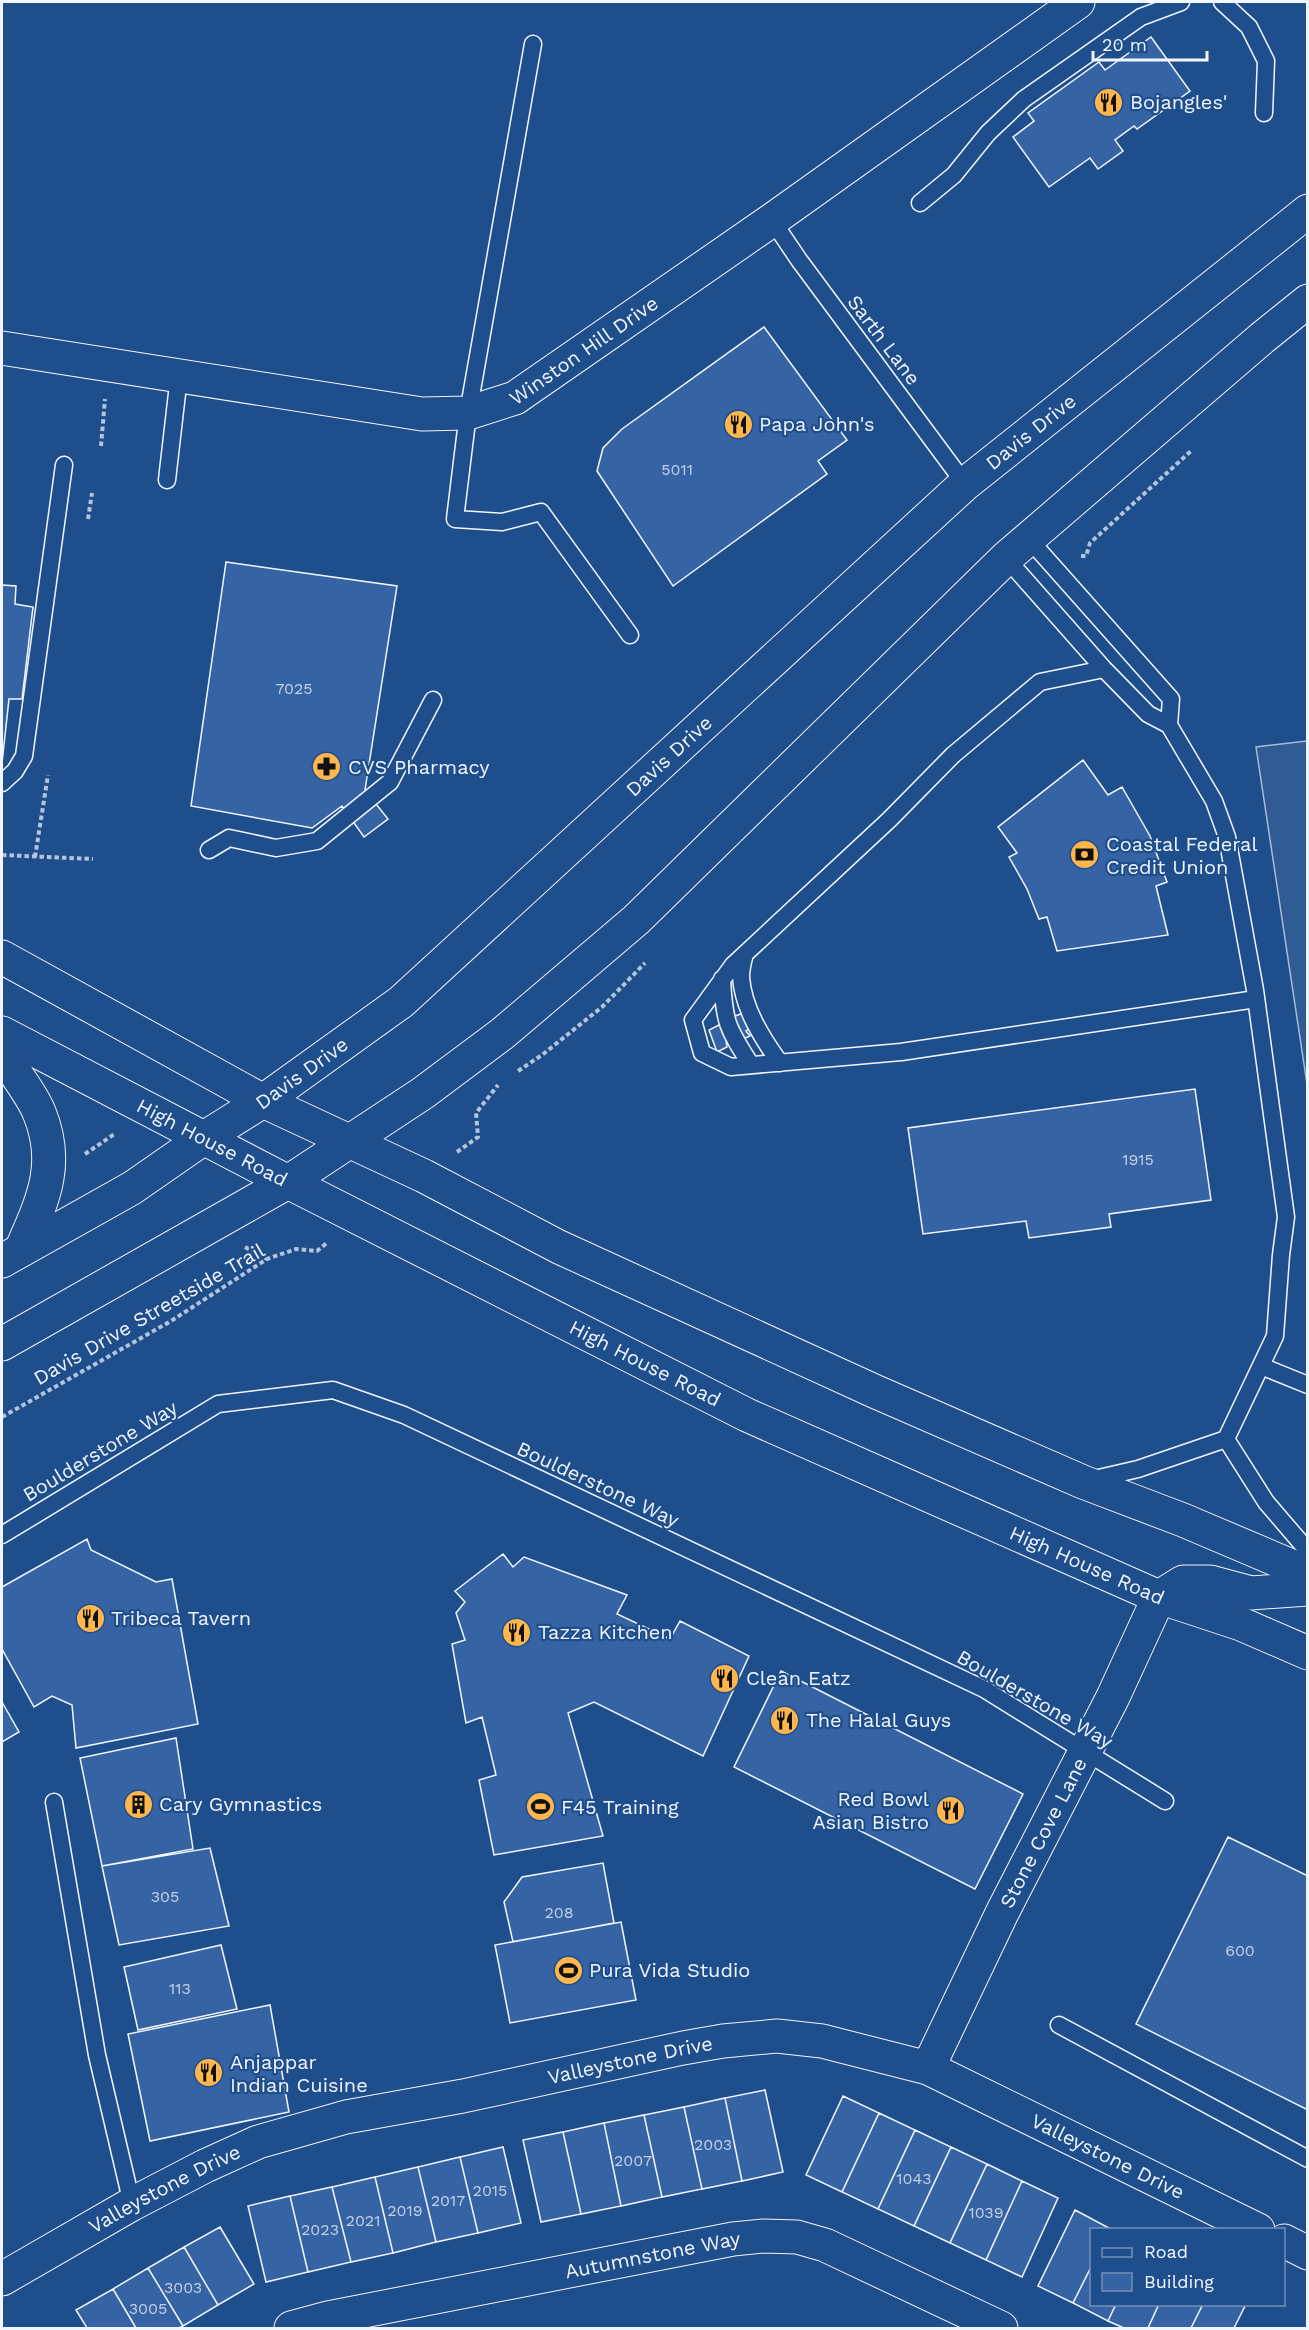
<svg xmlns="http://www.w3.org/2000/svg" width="1309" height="2330" viewBox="0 0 1309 2330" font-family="'Work Sans',sans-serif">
<rect width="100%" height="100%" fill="#1f4e8c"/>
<!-- parking -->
<path fill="#305b95" stroke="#a8bbd7" stroke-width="1.5" d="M1307,741h1l-1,343 -51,-337z"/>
<!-- building -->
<path fill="#3563a3" stroke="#f2f6ff" stroke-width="1.5" d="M1151,37l39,54 -53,38 -3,-3 -19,14 8,11 -25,18 -8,-11 -41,29 -36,-50 21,-16 -6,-8 71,-51 6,8z
M764,327l83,113 -29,21 9,13 -154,112 -76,-115 6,-23 19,-19z
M226,562l171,24 -32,204 23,29 -24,18 -22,-31 -30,22 -121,-22z
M2,585l14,1 -1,18 18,3 -11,92h-13l-7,64z
M1083,760l25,35 14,-8 28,49 17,46 -11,4 12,49 -111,16 -10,-34 -8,2 -12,-30 -18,-32 8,-4 -19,-26z
M746,1012l7,14 -7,5 4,5 -9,4 -11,-22z
M721,1024l9,14 -4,2 1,7 -10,5 -8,-22z
M1195,1089l16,111 -102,14 2,13 -82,11 -3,-17 -103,13 -15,-106z
M87,1539l4,11 65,32 16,-3 26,145 -122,24 -4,-43 -20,-9 -18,11 -32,-58v-62z
M503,1554l10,13 11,-10 103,38 -10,19 53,25 10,-18 69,35 -46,100 -109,-54 -26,11 35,123 -109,19 -15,-75 17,-5 -14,-58 -16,6 -14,-79 13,-4 -9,-27 9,-11 -10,-11z
M781,1671l242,123 -48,95 -241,-122z
M2,1702l17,30 -17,10z
M176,1738l17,111 -91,17 -22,-108z
M1228,1837l80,39v234l-172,-86z
M210,1848l19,78 -110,19 -17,-79z
M603,1863l11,60 -101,19 -9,-40 18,-25z
M621,1922l15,78 -126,23 -15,-78z
M221,1945l16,64 -99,21 -14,-63z
M270,2005l19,107 -139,29 -22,-107z
M765,2090l18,82 -41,9 -17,-83z
M843,2096l36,17 -37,79 -36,-17z
M725,2098l17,83 -40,8 -18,-82z
M684,2107l18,82 -40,8 -18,-82z
M879,2113l36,17 -37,79 -36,-17z
M644,2115l18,82 -41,9 -17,-83z
M604,2123l17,83 -40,8 -18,-82z
M915,2130l36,17 -37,79 -36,-17z
M563,2132l18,82 -40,8 -18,-82z
M503,2147l18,76 -43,10 -18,-76z
M951,2147l36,17 -37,79 -36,-17z
M460,2157l18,76 -42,9 -18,-75z
M987,2164l35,17 -36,79 -36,-17z
M418,2167l18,75 -43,11 -18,-76z
M375,2177l18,76 -42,9 -19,-75z
M1022,2181l36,17 -36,79 -36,-17z
M332,2187l19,75 -43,10 -18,-76z
M290,2196l18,76 -42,10 -18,-76z
M1075,2210l34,18 -17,2v35l-19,38 -35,-17z
M220,2227l34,57 -36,21 -34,-58z
M184,2247l34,58 -35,21 -35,-58z
M1092,2265v39h24l-8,17 -35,-18z
M148,2268l35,58 -4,2h-43l-23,-39z
M113,2289l23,39h-49l-11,-18z
M1116,2304h43l-11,24h-24l-16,-7z
M1159,2304h44l-12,24h-43z
M1203,2304h43l-12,24h-43z"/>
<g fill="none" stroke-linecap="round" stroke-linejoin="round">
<defs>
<path id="service" d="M1222,2l27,25 17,34 -2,52
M533,44l-65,369 -13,106 47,3 39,-10 89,123
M920,203l34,-28 34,-42 36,-34 117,-82 40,-15
M772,220l27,40 166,224
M167,480l12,-104
M1028,538l143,161 -2,26
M1006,558l98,111 44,45 21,11 45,76 13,36 28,153 31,227 -5,38 -6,81 -49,103 -88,30 -48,11
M1104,669l-64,13 -87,73 -64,65 -156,145 -40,55 9,33 29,14 170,-15 355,-53
M2,783l13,-12 9,-15 40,-291
M209,850l20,-12 47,10 41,-7 73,-59 43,-82
M745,954c-2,7 -4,16 -4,23 2,31 21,61 39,86
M722,979c2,44 6,50 29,86
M1261,1366l47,19
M1226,1439l40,63 42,49
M2,1535l216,-131 115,-14 71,25 580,274 181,112
M54,1802l43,253 35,149
M1059,2025l249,134"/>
<g id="minor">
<path id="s1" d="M2,348l420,66 46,-1 47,-15 257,-178 306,-218"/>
<path id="s2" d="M928,2068l74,-155 111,-216 46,-100"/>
<path d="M1284,2241l24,12"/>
<path id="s3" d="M2,2279l130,-75 73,-38 53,-24 88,-25 117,-21 220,-48 40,-7 54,-5 45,5 106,27 330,162"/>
<path id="s4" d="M291,2328l37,-10 405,-79 31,-3 33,1 28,8 176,83"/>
</g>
<g id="primary">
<path d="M2,957l261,144 161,75 135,71 315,144 209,91 100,38 125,53"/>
<path id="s5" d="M2,1033l286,149 459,233 412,182 82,27 67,29"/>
<path d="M2,1053c11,18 29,40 37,59 22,53 3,90 -18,138"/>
<path id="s6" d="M2,1261l130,-73 72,-50 59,-37 138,-99 564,-518 343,-273"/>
<path d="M2,1344l286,-162 135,-89 79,-59 134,-114 370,-362 256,-220 46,-37"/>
<path d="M1159,1597l24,-15h27l41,11 57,-4"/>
</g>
</defs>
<!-- service casing -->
<use href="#service" stroke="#f2f6ff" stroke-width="19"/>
<!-- minor casing -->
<use href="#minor" stroke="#f2f6ff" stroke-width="35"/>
<!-- primary casing -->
<use href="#primary" stroke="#f2f6ff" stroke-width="35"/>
<!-- path -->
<path stroke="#b3c4dc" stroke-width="4" stroke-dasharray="4.5 3" stroke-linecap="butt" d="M101,446l4,-47
M88,519l4,-26
M1081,556h5l4,-13 101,-92
M2,855l91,4
M35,857l13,-82
M518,1071l24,-16 60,-48 43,-44
M457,1152l21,-15 -2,-24 22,-28
M85,1154l31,-21
M245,1247l22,12
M2,1417l169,-96 96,-62 29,-10 21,2 11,-9"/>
<!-- service -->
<use href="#service" stroke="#1f4e8c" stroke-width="16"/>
<!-- minor -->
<use href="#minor" stroke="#1f4e8c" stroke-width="33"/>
<!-- primary -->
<use href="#primary" stroke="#1f4e8c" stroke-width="33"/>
</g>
<!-- icons -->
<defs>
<symbol id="restaurant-disc" viewBox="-11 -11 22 22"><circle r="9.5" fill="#ffb74d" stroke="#1f4e8c"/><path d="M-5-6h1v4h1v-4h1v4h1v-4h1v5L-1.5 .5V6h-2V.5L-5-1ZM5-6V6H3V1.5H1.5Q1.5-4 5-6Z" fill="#111"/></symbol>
<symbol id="pharmacy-disc" viewBox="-11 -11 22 22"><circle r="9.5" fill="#ffb74d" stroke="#1f4e8c"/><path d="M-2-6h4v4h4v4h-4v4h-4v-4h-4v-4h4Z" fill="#111"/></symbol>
<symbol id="bank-disc" viewBox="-11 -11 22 22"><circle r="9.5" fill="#ffb74d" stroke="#1f4e8c"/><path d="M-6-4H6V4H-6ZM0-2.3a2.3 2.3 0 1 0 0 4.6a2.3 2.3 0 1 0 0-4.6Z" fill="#111"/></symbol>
<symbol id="building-disc" viewBox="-11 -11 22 22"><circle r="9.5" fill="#ffb74d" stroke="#1f4e8c"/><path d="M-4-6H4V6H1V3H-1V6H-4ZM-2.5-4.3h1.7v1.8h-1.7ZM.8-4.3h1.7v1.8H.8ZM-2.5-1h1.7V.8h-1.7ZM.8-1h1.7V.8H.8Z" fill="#111"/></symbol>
<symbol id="stadium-disc" viewBox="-11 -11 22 22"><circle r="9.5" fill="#ffb74d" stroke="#1f4e8c"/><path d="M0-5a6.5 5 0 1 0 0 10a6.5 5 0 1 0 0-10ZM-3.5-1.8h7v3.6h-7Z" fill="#111"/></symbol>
</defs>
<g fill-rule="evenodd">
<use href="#restaurant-disc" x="1092" y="86" width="33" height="33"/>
<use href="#restaurant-disc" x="722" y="408" width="33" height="33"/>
<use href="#pharmacy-disc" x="310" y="750" width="33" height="33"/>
<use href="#bank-disc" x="1068" y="838" width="33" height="33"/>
<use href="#restaurant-disc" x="74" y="1602" width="33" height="33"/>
<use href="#restaurant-disc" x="500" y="1616" width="33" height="33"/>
<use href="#restaurant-disc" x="708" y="1662" width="33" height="33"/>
<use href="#restaurant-disc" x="768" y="1704" width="33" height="33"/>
<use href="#building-disc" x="122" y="1788" width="33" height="33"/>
<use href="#stadium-disc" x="524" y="1790" width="33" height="33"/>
<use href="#restaurant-disc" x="934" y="1794" width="33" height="33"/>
<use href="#stadium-disc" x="552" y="1954" width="33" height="33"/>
<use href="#restaurant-disc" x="192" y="2056" width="33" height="33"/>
</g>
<g text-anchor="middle" stroke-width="4.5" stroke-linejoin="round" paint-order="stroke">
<!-- number labels -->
<g font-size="16" fill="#c3d1e8">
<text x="677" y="475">5011</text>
<text x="294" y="694">7025</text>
<text x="1138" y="1165">1915</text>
<text x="165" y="1902">305</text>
<text x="559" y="1918">208</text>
<text x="1240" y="1956">600</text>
<text x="180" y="1994">113</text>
<text x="713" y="2150">2003</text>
<text x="633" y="2166">2007</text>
<text x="914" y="2184">1043</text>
<text x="490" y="2196">2015</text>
<text x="448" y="2206">2017</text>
<text x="405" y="2216">2019</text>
<text x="986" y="2218">1039</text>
<text x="363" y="2226">2021</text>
<text x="320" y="2235">2023</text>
<text x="183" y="2293">3003</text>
<text x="148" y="2314">3005</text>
</g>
<!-- poi labels -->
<g font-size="20" fill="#f2f6ff" stroke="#1f4e8c" text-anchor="start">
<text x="1130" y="109">Bojangles'</text>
<text x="759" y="431">Papa John's</text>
<text x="348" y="774">CVS Pharmacy</text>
<text x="1106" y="851">Coastal Federal<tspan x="1106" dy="23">Credit Union</tspan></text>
<text x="111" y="1625">Tribeca Tavern</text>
<text x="538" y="1639">Tazza Kitchen</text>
<text x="746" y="1685">Clean Eatz</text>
<text x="806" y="1727">The Halal Guys</text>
<text x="929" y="1806" text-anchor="end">Red Bowl<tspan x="929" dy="23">Asian Bistro</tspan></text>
<text x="159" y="1811">Cary Gymnastics</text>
<text x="561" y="1814">F45 Training</text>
<text x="589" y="1977">Pura Vida Studio</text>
<text x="230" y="2069">Anjappar<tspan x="230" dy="23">Indian Cuisine</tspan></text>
</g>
<!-- street labels -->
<g font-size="20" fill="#f2f6ff" stroke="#1f4e8c">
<text transform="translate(884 340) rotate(53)" y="7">Sarth Lane</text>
<text dy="7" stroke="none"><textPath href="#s1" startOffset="604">Winston Hill Drive</textPath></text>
<text dy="7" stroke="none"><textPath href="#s6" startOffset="1326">Davis Drive</textPath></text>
<text dy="7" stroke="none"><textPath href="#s6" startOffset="840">Davis Drive</textPath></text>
<text dy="7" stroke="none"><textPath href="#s6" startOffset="354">Davis Drive</textPath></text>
<text dy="7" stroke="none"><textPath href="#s5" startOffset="237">High House Road</textPath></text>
<text transform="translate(149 1314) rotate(-30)" y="7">Davis Drive Streetside Trail</text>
<text dy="7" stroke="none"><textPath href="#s5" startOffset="723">High House Road</textPath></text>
<text transform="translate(100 1451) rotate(-31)" y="7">Boulderstone Way</text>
<text transform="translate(598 1484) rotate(25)" y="7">Boulderstone Way</text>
<text dy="7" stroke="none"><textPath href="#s5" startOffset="1209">High House Road</textPath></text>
<text transform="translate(1035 1699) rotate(30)" y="7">Boulderstone Way</text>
<text dy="7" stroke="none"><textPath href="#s2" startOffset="262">Stone Cove Lane</textPath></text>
<text dy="7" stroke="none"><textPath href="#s3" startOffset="672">Valleystone Drive</textPath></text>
<text dy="7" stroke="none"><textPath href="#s3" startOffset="1176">Valleystone Drive</textPath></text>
<text dy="7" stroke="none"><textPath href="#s3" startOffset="186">Valleystone Drive</textPath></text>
<text dy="7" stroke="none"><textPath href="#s4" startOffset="369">Autumnstone Way</textPath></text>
</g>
</g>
<!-- border -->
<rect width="1309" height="2330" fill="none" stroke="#f2f6ff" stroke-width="6"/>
<!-- legend -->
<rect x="1090" y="2228" width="195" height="78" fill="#1f4e8c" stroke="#7391ba" stroke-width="1.5"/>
<rect x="1102" y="2248" width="30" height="9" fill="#1f4e8c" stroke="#7391ba" stroke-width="1.5"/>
<text x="1144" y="2258" font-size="18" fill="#f2f6ff">Road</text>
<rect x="1102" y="2273" width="30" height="18" fill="#3563a3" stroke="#7391ba" stroke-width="1.5"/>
<text x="1144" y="2288" font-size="18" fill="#f2f6ff">Building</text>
<!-- scale -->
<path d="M1093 51v9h114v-9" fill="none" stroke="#f2f6ff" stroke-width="3"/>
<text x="1102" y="51" font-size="18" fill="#f2f6ff" stroke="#1f4e8c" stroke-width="4.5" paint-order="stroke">20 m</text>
</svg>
